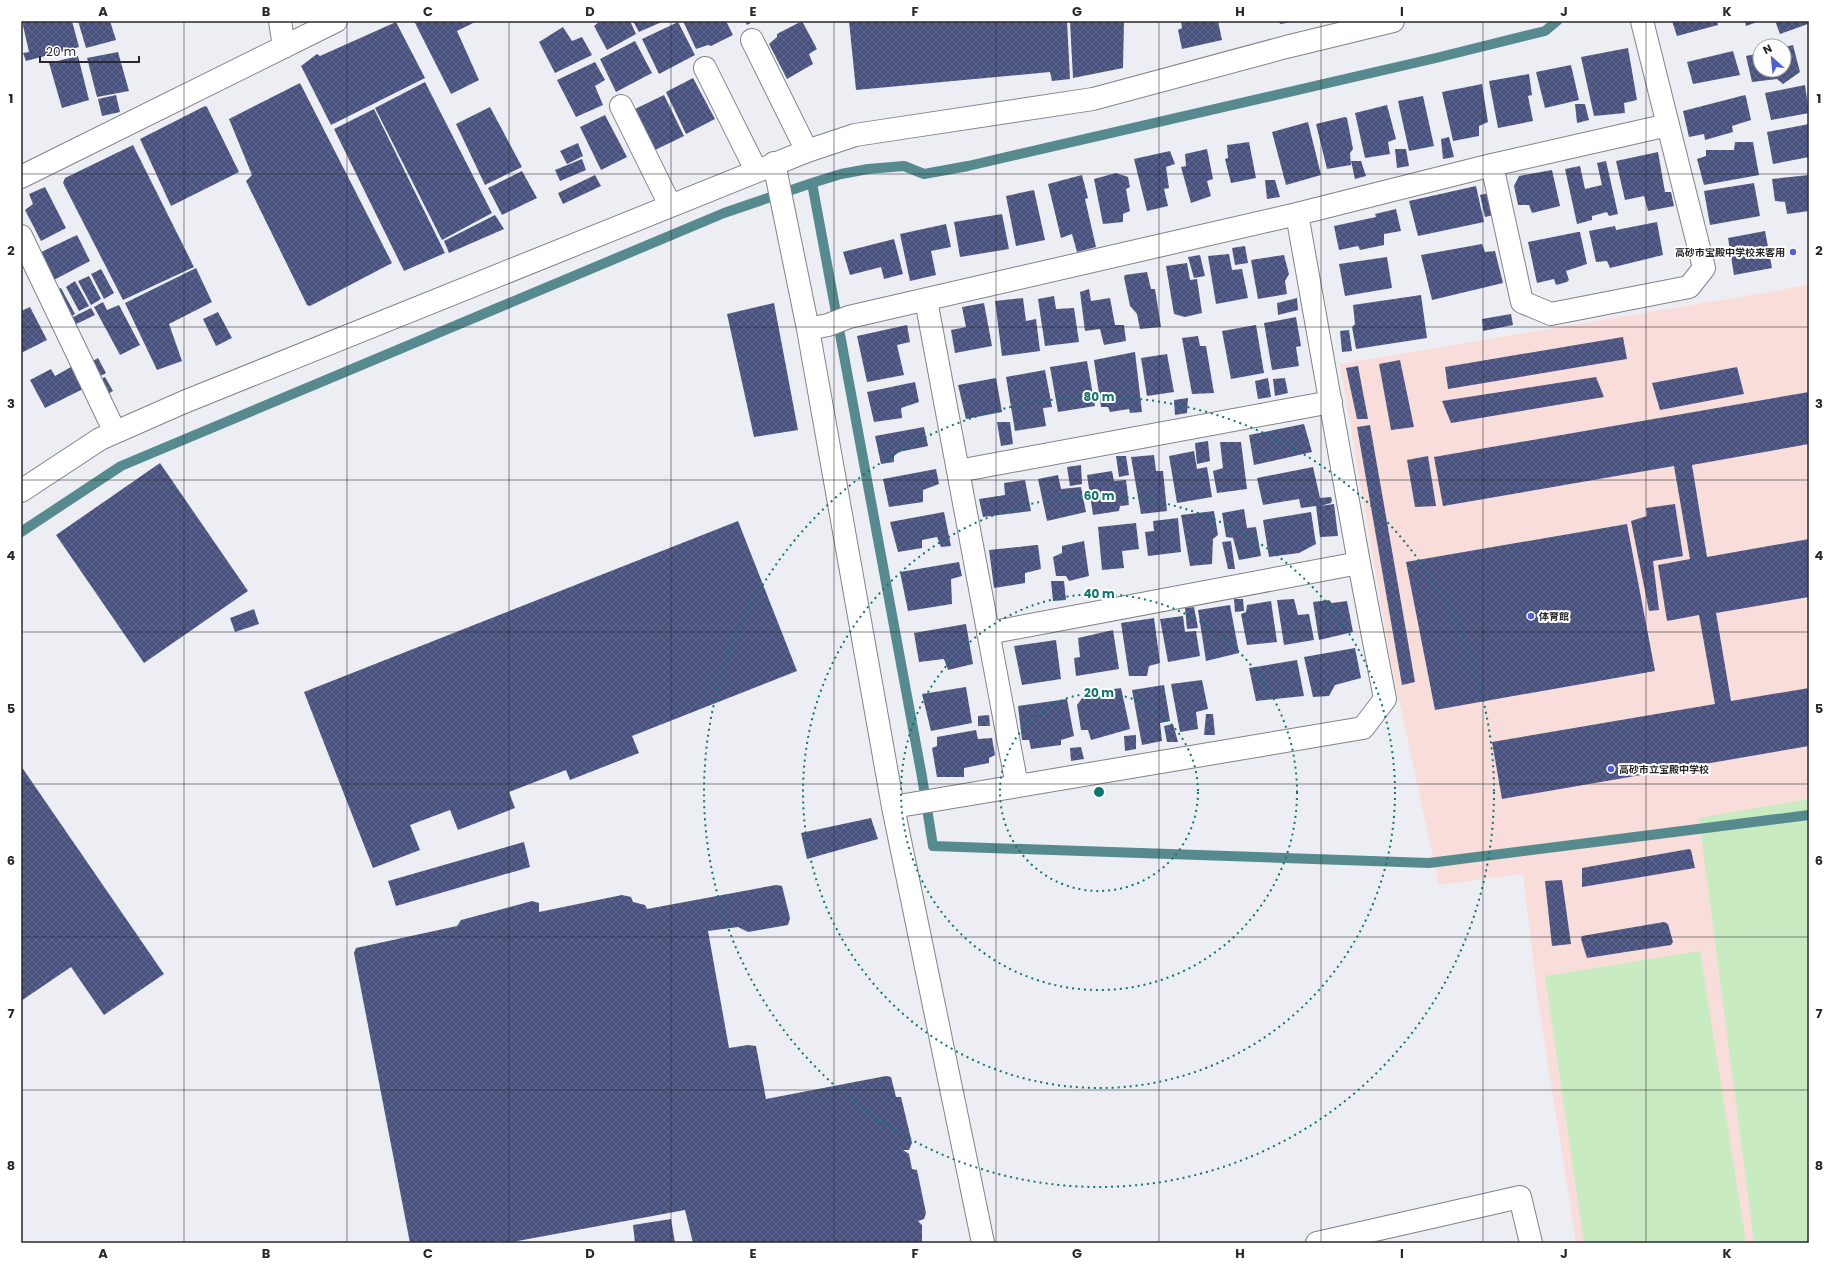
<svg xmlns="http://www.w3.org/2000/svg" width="1830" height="1264" viewBox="0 0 1830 1264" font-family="Poppins,'Noto Sans JP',sans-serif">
<defs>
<pattern id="building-cross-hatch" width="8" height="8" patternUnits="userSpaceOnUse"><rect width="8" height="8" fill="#4a537f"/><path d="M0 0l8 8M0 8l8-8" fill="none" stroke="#61698c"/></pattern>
</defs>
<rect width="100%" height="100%" fill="#edeef4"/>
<!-- education -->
<path fill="#f8dddb" d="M1809,285v958h-233l-38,-242 -15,-127 -84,11 -48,-222 -51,-299z"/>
<!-- pitch -->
<path fill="#c9ebc2" d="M1809,799v444h-55l-55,-425z
M1700,951l46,292h-162l-39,-267z"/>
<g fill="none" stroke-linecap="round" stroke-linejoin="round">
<!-- stream -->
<path stroke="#568a8f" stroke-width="10" d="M812,183l29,-9 27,-5 36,-3 20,8 44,-8 468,-108 109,-27 12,-10
M21,532l100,-66 603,-253 88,-30 110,594 11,69 496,17 380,-48"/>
</g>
<!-- building -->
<path fill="url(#building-cross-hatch)" d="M22,21h50l7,26 -53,14 -3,-8 6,-1z
M78,21h32l6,19 -30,8z
M414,21h63l-20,10 22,49 -28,14z
M600,21h30l6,13 -29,16 -13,-24z
M633,21h31l-25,11z
M683,21h43l7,14 -22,11 -3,-1 -12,4z
M745,21h9l-7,4z
M802,21l15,28 -8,5 4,10 -26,15 -18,-35 8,-7v-3z
M849,21h218l3,58 -18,2 -2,-9 -194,18z
M1070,21h54l-1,47 -50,10z
M1181,21h37l4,19 -40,9 -4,-19 4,-2z
M1279,21h12v1l-11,2z
M1672,21h45l1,4 -41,11z
M1745,21h15l-14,5z
M1775,21h33v3l-28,10z
M396,22l29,56 -94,47 -30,-59 16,-12 3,2z
M678,22l17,33 -36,19 -17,-35z
M563,27l9,14 10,-4 10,18 -37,18 -16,-31z
M635,41l17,32 -36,19 -16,-33z
M1793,45l7,27 -17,12 -6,-5 -25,3 -6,-26 14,-3v17h24v-23z
M1628,48l9,52 -13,3 1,10 -31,3 -13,-59z
M1733,51l7,24 -47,9 -6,-22z
M118,52l11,39 -32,6 -10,-39z
M78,56l11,44 -27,8 -13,-45z
M595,62l10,18 -10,6 8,19 -27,12 -19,-37z
M1571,65l8,35 -34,8 -9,-36z
M1529,74l3,21 -4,1 5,25 -35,7 -9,-47z
M693,78l22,41 -29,15 -20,-42z
M425,82l67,131 -50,27 -67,-132z
M300,83l92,180 -82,43 -3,-1 -61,-124 6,-6 -23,-56z
M1482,84l6,38 -9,4v10l-26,5 -11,-49z
M1805,85l4,28 -38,7 -6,-27z
M116,95l4,17 -18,4 -4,-17z
M664,95l20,41 -29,14 -20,-41z
M1745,95l1,2 5,23 -19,6 1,6 -28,8 -1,-6 -15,3 -6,-26z
M1423,96l11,50 -25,5 -11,-50z
M1575,104h10l4,16 -12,3z
M1387,105l9,34 -8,3 2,12 -25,4 -10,-45z
M205,106l2,1 32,65 -68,34 -31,-67z
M490,107l32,60 -37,18 -29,-61z
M374,109l71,144 -41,18 -70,-142z
M605,115l22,42 -26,13 -21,-43z
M1345,117l2,1 6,31 -3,4 1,12 -24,4 -11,-45z
M1308,122l13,53 -35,10 -14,-53z
M1809,124v33l-36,7 -6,-32z
M1449,137l5,20 -11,2 -2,-20z
M1249,142l7,36 -25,5 -6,-24 3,-1 -1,-13z
M1735,142h18l6,33 -55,10 -7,-26 9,-3v-6h28z
M578,143l5,13 -16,8 -7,-13z
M133,145l61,122 -71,33 -60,-117 2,-5z
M1207,149l6,30 -6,2 4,15 -20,7 -10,-36 5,-1 -1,-12z
M1395,149h11l3,17 -12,2z
M1170,151l5,13 -9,3 3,21 -5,1 4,17 -21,5 -13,-52z
M1658,152l7,40h6l3,14 -26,5 -4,-15 -19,4 -9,-39z
M582,159l4,11 -26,11 -5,-11z
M1351,161h10l5,15 -11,3z
M1606,161l12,53 -9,2 -2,-4 -15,4v4l-15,4 -12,-55 15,-3 5,23 17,-4 -5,-22z
M1552,170l8,36 -28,7 -3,-8h-11l-4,-19 5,-10z
M522,171l15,27 -35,17 -14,-27z
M1116,173l12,4 2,10 -4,2 4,22 -7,3v8l-20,2 -9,-45z
M595,175l6,11 -38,18 -5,-11z
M1082,175l6,23 -3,1 11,48 -19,5 -5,-18 -11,4 -13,-54z
M1809,175v36l-22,3 -2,-12 -10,-1 -3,-22z
M1265,180h10l5,17 -13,2z
M1754,183l6,33 -50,9 -6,-34z
M1476,186l8,36 -66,14 -9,-35z
M45,187l21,41 -25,13 -16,-31 8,-6 -4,-10z
M1034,190l11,50 -29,6 -10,-50z
M1489,193l5,22 -9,2 -5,-22z
M1396,209l5,22 -17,3v11l-24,5 -2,-4 -19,4 -5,-24 42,-9 -1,-3z
M1002,214l7,35 -49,8 -6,-35z
M495,215l9,14 -55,24 -5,-12z
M1657,222l6,33 -53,13 -3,-7 -11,1 -7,-31 26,-5 1,4z
M946,224l5,23 -20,4 5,24 -26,6 -10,-47z
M1765,231l7,37 -38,7 -6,-37z
M1578,232h2l7,32 -21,7 3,9 -2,2 -11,3 -2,-6 -17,4 -9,-41z
M77,235l13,26 -38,20 -13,-28z
M894,239l9,35 -19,5 -3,-12 -31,8 -7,-23z
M1482,244l3,8 10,-1 8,32 -71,17 -11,-45z
M1245,246l3,17 -13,2 -3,-17z
M1229,254l3,16 10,-1 6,29 -32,6 -8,-48z
M1200,255l5,21 -11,2 -6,-21z
M1284,255l5,19 -4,7 2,13 -29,5 -7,-39z
M1387,257l5,31 -47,8 -6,-32z
M1187,263l3,17 7,-1 5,34 -17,4 -11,-3 -8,-48z
M196,268l16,34 -43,22 13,37 -25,9 -32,-67z
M101,269l13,24 -10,6 -13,-25z
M1147,272l4,17h4l6,38 -21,2 -3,-15 -7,-8 -6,-29 1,-2z
M89,276l12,23 -10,6 -13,-24z
M75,281l14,25 -10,5 -13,-24z
M61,288l14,26 -10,6 -14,-26z
M1089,289l2,12 19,-3 5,27h9l2,16 -22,4 -4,-16 -15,2 -5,-39z
M1421,295l6,43 -71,11 -4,-22 3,-3 -2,-19z
M1054,296l2,13 18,-1 5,34 -34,4 -7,-47z
M1023,298l3,23 10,-2 4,32 -38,5 -7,-55z
M1297,298l1,12 -20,5 -1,-12z
M103,302l4,8 12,-5 21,40 -20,10 -26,-48z
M774,303l24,127 -44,7 -27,-123z
M984,303l8,43 -37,7 -4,-23 15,-3 -4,-20z
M30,307l17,33 -26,13v-42z
M91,308l4,7 -25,12 -3,-7z
M218,312l14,26 -16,8 -13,-27z
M1511,314l2,11 -30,6 -1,-12z
M1296,317l5,29 -5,1 3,19 -27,4 -8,-47z
M907,325l3,17 -13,3 7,30 -37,7 -10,-46z
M1256,325l8,48 -33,6 -9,-48z
M1349,330l3,21 -10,1 -2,-21z
M1198,336l2,10h6l8,47 -22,1 -10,-56z
M1623,337l4,22 -179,30 -3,-22z
M1135,352l7,60 -12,1 -1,-4 -19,3 -2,-5h-7l-7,-47z
M1167,354l7,38 -27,4 -6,-38z
M98,358l8,15 -9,5 -8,-15z
M1400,360l14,67 -23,3 -12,-66z
M1087,361l8,45 -37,6 -8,-45z
M1358,366l10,53h-11l-11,-51z
M71,367l12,22 -38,19 -15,-28 21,-11 4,7z
M1737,367l7,27 -84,16 -8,-27z
M1045,370l7,37 -9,1 3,18 -31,5 -9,-54z
M105,377l8,14 -5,3 -9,-14z
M1596,377l8,20 -153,26 -9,-22z
M996,378l6,34 -36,7 -8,-34z
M1268,378l3,19 -13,2 -3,-18z
M1285,378l3,15 -13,3 -2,-17z
M915,382l4,20 -18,6 1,10 -28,4 -7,-30z
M1809,392v52l-117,21 15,92 102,-18v58l-93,16 15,88 78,-13v58l-307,53 -10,-57 223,-38 -16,-89 -32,6 -9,-56 32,-6 -16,-93 -231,40 -9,-49z
M1188,398l-1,15 -12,2 -1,-15z
M997,422h13l3,22 -12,2z
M1304,424l8,28 -58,13 -5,-30z
M1370,425l45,257 -13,3 -45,-258z
M924,427l4,19 -29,6 -5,4v6l-13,2 -6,-28z
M1208,441l2,20 -13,3 -2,-21z
M1220,442h21l6,47 -30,4 -4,-22 10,-3z
M1194,451l3,18 10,-2 5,30 -35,6 -8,-47z
M1154,455l2,16h7l4,40 -26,3 -10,-57z
M1116,456h10l3,19 -10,2z
M1428,456l8,50 -21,1 -8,-47z
M160,463l88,128 -104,72 -88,-128z
M1081,465l1,19 -12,2 -3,-19z
M1313,467l7,31 11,-1 1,3 -1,3 -11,3 14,-2 4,32 -18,1 -4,-31 -15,2 -2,-9 -36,6 -6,-27z
M936,469l3,15 -16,6v12l-34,5 -6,-28z
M1112,471l2,10 12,-1 3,25 -9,1 -1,5 -26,4 -6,-40z
M1058,475l3,14 20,-2 5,25 -39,9 -9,-42z
M1025,480l6,31 -48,6 -4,-18 26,-4 -1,-12z
M1675,504l8,52 -30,5 6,49 -10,1 -18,-90 16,-5 -1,-8z
M1244,509l3,19 9,-1 5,29 -22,4 -6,-22 -7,-1 -4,-24z
M1214,511l4,24 -5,4 -1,25 -22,2 -9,-51z
M944,512l7,34 -10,1 -4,-10 -15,3v8l-24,4 -8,-30z
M1311,512l5,32 -17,9 -30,4 -6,-37z
M1178,518l3,34 -33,4 -3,-24 9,-1 -1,-10z
M738,521l59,150 -165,65 7,17 -69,27 -4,-10 -57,22 6,16 -57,22 -8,-20 -40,15 10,25 -47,18 -69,-176z
M1136,523l3,26 -17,2 2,17 -22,2 -4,-43z
M1627,524l28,147 -220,39 -29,-148z
M1084,541l5,35 -20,5 -3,-5h-10l-3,-19 9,-4v-7z
M1231,541l4,28h-7l-6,-27z
M1036,545h2l3,24 -16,4v10l-31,5 -5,-38z
M959,562l3,14 -11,3 1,25 -44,7 -8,-39z
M1051,581h13l2,19 -13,1z
M1234,599h9l1,12 -9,1z
M1294,599l4,16 11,-1 5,26 -30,5 -7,-45z
M1329,600l3,3 15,-2 6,31 -34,8 -6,-38z
M1271,601l6,41 -30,3 -6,-31 5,-2 1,-7z
M1230,605l9,48 -33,8 -8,-51z
M1194,607l4,21 -11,1 -2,-21z
M254,609l5,15 -24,8 -5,-14z
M1183,616l2,16 11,-1 4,25 -32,6 -8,-43z
M1154,618l6,45 -11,3 -2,10h-18l-8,-53z
M966,624l7,40 -25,6 -4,-11 -25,3 -5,-29z
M1113,630l6,39 -43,7 -2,-18 6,-1 -2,-19z
M1056,640l5,39 -39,6 -8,-39z
M1355,648l6,30 -26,7 -6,11 -16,1 -9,-40z
M1297,660l7,36 -48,5 -7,-33z
M1202,680l6,29 -12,3 2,17 -18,3 -9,-48z
M1164,685l6,36 -10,2 2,18 -20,4 -10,-55z
M966,687l6,36 -41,8 -9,-37z
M1121,688l9,41 -39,11 -3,-10h-7l-4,-25 9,-12z
M1067,699l7,37 -13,4v5l-30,4 -2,-9h-7l-4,-34z
M1206,714h7l2,21h-11z
M989,715l1,11h-12v-10z
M1173,724l5,18h-11l-3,-16z
M976,730l2,9 14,-1 3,17 -6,3v5l-25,5v9h-27l-5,-29 5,-2v-9z
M1136,735v14l-11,2 -1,-15z
M1081,747l3,12 -13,2 -1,-13z
M21,766l143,208 -60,41 -33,-48 -50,34z
M871,818l7,21 -71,20 -6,-26z
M524,842l6,25 -134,39 -8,-25z
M1689,849l2,1 4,18 -113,19v-19z
M1562,880l9,64 -19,2 -7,-65z
M776,885l6,1 8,32 -2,7 -40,7 -10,-5 -30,4 21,117 19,-3 8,1 10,53 120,-23 5,1 5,20h5l11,46 -3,7h-6l6,4 3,15 5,1 9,43 -2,6 -6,2 4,4v18h-229l-8,-33 -179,33 -7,-2 -13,2h-76l-56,-290 2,-5 101,-22 4,-6 71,-19 7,2v9l83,-17 9,2 2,5 12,3 2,4z
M1664,922l4,2 5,18 -2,3 -84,13 -6,-19 1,-3z
M671,1219l4,24h-40l-2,-18z"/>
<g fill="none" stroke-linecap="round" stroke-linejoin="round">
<defs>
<path id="minor" d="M280,21l4,26
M752,40l55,111
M705,68l51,102
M621,106l49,99
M774,163l34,166 85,478 90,436
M1492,165l30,137 29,12 138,-27 15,-19 -36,-143
M21,177l315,-156
M21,236l94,196
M926,300l91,486
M808,329l20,-4 21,-8 448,-103
M958,471l373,-69
M21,491l79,-52 84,-37 623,-251 48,-16 238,-36 193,-52 107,-26
M988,633l371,-70
M893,807l470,-79 22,-29 -26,-136 -62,-349 195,-49 176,-40 -26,-104
M1317,1243l203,-46 11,46"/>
</defs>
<!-- minor casing -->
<use href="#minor" stroke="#828388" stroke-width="24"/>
<!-- minor -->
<use href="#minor" stroke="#fff" stroke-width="22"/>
</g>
<!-- grid -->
<path fill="none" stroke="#29292b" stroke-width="1" stroke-opacity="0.55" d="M184,21v1222M347,21v1222M509,21v1222M671,21v1222M834,21v1222M996,21v1222M1159,21v1222M1321,21v1222M1483,21v1222M1646,21v1222M21,174h1788M21,327h1788M21,480h1788M21,632h1788M21,784h1788M21,937h1788M21,1090h1788"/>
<!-- distance rings -->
<g fill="none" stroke="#0f766e" stroke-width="2" stroke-dasharray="2 4">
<circle cx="1099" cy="792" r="99"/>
<circle cx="1099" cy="792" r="198"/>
<circle cx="1099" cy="792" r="296"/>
<circle cx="1099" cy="792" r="395"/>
</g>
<!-- markers -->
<g fill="#4f5fd5" stroke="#fff" stroke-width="1.5">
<circle cx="1793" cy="252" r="4"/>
<circle cx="1531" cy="616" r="4"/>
<circle cx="1611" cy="769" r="4"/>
</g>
<g text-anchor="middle" stroke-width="4" stroke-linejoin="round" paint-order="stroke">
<!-- poi labels -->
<g font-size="10" font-weight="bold" fill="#29292b" stroke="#fff" text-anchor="start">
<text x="1785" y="256" text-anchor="end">高砂市宝殿中学校来客用</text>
<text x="1539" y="620">体育館</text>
<text x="1619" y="773">高砂市立宝殿中学校</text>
</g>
</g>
<circle cx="1099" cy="792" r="6" fill="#0f766e" stroke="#fff" stroke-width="2"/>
<g font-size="12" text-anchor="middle" font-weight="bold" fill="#0f766e" stroke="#fff" stroke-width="4" stroke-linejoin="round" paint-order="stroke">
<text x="1099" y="401">80 m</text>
<text x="1099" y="500">60 m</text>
<text x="1099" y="598">40 m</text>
<text x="1099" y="697">20 m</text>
</g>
<!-- border -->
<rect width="1830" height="1264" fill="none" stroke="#ffffff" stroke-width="44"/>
<!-- north arrow -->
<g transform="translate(1772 58) rotate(333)"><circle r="19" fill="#ffffff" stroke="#a9a9aa"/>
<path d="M0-3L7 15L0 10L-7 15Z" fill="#4f5fd5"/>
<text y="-6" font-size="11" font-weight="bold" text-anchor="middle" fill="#29292b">N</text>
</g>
<!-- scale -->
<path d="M40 56v6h99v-6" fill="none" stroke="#29292b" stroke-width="2"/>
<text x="46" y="56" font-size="12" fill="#29292b" stroke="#ffffff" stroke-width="3" paint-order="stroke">20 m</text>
<rect x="22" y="22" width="1786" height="1220" fill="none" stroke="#29292b" stroke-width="1.5"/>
<g font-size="13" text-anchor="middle" font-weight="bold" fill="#29292b">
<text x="103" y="16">A</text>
<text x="266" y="16">B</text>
<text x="428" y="16">C</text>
<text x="590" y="16">D</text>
<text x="753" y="16">E</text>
<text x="915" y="16">F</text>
<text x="1077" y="16">G</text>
<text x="1240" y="16">H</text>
<text x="1402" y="16">I</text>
<text x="1564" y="16">J</text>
<text x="1727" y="16">K</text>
<text x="11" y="103">1</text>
<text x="1819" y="103">1</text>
<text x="11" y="255">2</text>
<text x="1819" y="255">2</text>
<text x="11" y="408">3</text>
<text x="1819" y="408">3</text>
<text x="11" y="560">4</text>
<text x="1819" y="560">4</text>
<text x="11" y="713">5</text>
<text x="1819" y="713">5</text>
<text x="11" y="865">6</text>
<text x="1819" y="865">6</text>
<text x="11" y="1018">7</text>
<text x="1819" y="1018">7</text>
<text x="11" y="1170">8</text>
<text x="1819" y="1170">8</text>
<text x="103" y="1258">A</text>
<text x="266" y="1258">B</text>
<text x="428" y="1258">C</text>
<text x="590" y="1258">D</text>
<text x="753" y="1258">E</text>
<text x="915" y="1258">F</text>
<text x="1077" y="1258">G</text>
<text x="1240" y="1258">H</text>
<text x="1402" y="1258">I</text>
<text x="1564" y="1258">J</text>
<text x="1727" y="1258">K</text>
</g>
</svg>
